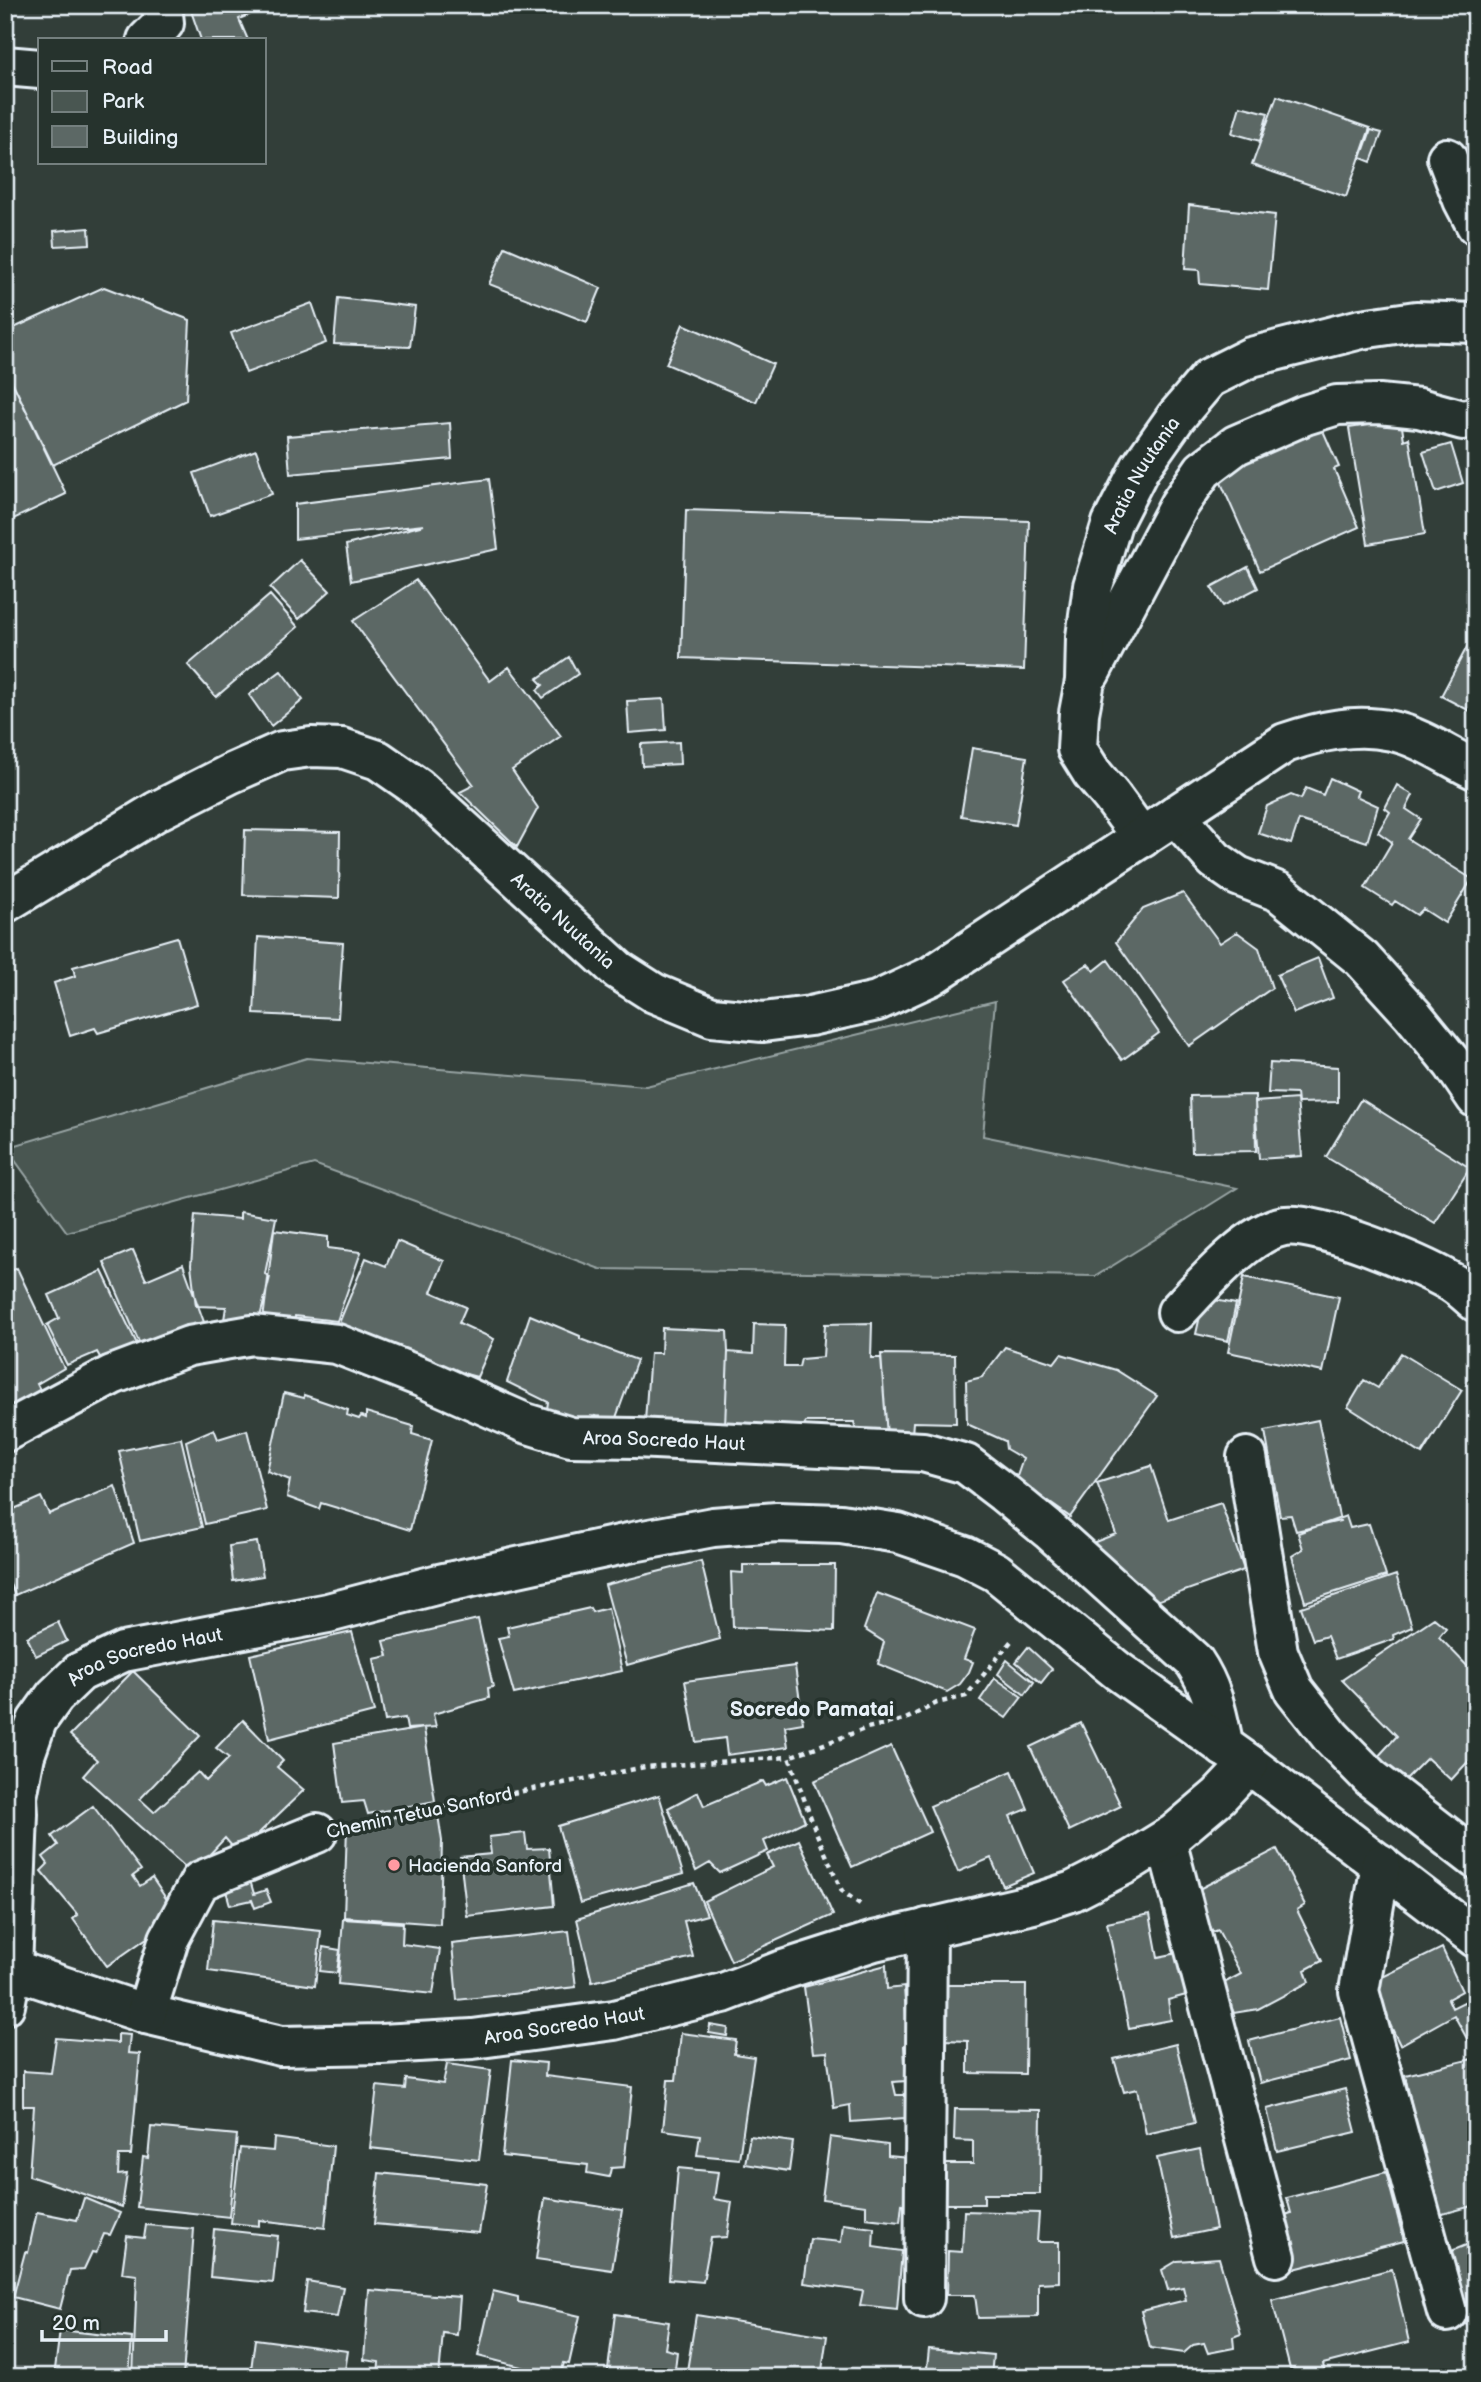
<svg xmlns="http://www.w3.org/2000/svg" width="1481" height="2382" viewBox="0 0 1481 2382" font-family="'Balsamiq Sans',sans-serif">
<rect width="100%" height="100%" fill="#323e39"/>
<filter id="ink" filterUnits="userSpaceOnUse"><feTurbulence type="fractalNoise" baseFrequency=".0143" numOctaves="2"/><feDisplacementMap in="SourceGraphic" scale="14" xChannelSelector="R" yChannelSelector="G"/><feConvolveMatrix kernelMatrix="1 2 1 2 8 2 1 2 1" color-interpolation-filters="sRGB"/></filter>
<g filter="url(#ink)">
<!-- green -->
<path fill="#495651" stroke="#98a4a4" stroke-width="2" d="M995,1001l-12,135 254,52 -141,88 -496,-7 -286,-105 -247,68 -61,-84 301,-90 339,28z"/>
<!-- building -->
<path fill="#5c6865" stroke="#e8f1f8" stroke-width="2" d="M189,5h70l2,5 -22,9 9,21h-47z
M1277,96l93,32 -24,69 -94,-32z
M1240,106l28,7 -8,28 -28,-8z
M1371,130l11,3 -11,29 -10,-4z
M1189,205l86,10 -7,75 -68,-6 -1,-14 -14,-1z
M89,228l1,16 -35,2 -1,-15z
M505,247l96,41 -14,34 -98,-38z
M104,287l86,33 -4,80 -133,65 -48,-98v-35z
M338,298l77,9 -5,40 -76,-3z
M312,303l14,40 -80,30 -15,-40z
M683,324l90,40 -17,38 -90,-38z
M5,367l61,127 -61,29z
M1401,420l3,20 5,-2 16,96 -57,10 -19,-116z
M450,423l2,36 -162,15 -3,-38z
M1321,426l18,41 -5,2 25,58 -99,44 -46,-104z
M1451,444l12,39 -27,9 -13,-40z
M256,450l16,44 -62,22 -16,-43z
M489,479l9,70 -147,32 -5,-36 78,-20 -129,14v-35z
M686,510l343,11 -5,149 -343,-12z
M300,560l30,31 -31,28 -29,-31z
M1248,567l10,21 -35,18 -12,-19z
M416,580l74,101 19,-14 52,69 -49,34 26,38 -21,39 -57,-55 14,-7 -121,-164z
M270,595l28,32 -82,70 -28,-32z
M1476,630v84l-35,-18z
M569,657l9,17 -35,24 -6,-8 6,-5 -6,-6z
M281,671l22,29 -32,26 -22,-31z
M664,699l2,31 -37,3 -2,-32z
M679,742l1,22 -38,2 -1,-22z
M972,748l55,9 -11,68 -55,-9z
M1330,778l28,13 -2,5 22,10 -11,36 -68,-22 -8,24 -33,-11 9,-27 24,-11 10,4 5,-11 17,7z
M1397,785l16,10 -7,14 15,10 -13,20 64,40 -27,44 -22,-14 -6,6 -22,-14 -3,4 -27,-17 27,-46 -14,-10 12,-20 -5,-4z
M245,830l95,2 -1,66 -96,-3z
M1183,893l37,50 17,-11 22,16 13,40 -83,58 -73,-104 27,-33z
M177,937l20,67 -99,29 -3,-5 -25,8 -16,-53 21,-7 -2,-9z
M258,937l85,6 -5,75 -84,-4z
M1318,958l15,40 -39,15 -17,-38z
M1108,960l51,73 -37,27 -58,-80 24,-16 6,7z
M1270,1063l68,4v35l-40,1 -1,-9 -29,-1z
M1255,1095l1,56 -64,1 -2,-56z
M1297,1099l5,57 -43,3 -4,-57z
M1361,1099l109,69 -35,55 -109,-66z
M240,1212l36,6 -11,56 5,3 -13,52 -34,-3 3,-19 -30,-1 -5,-41 4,-50 45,4z
M274,1230l54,7v11l33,4 -24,69 -42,-5 -2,16 -31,-4z
M397,1241l47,20 -13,31 35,15 -7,16 35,16 -17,38 -98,-26 4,-11 -44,-17 27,-65 20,8z
M133,1250l13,30 37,-16 26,72 -63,22 -42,-96z
M17,1268l47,100 -27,16 7,14 -39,19v-143z
M102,1271l35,73 -35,17 -5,-9 -30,13 -20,-40 12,-7 -10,-23z
M1244,1277l95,20 -16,75 -95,-20z
M1204,1298l32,6 -8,37 -32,-7z
M530,1315l50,21v3l57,21 -23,63 -19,-7 -4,10 -44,-17 1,-7 -41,-20z
M872,1323l-1,35h10l6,78 -30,-2 -3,-12h-48l-2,3h-45l-2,8 -32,-7 3,-74 25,2 1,-30 31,1 -1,42h15l2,-8 22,-2 2,-33z
M662,1328l65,3 1,21 -3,74 -80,-5 5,-68h11z
M1005,1347l49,16 7,-9 55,16 41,26 -87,121 -54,-38 7,-20 -17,-10 -1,-8 -38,-17 -1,-43 16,-4z
M1401,1353l61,37 -40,64 -74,-47 16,-27 14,8z
M881,1354l74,1 1,68 -43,-1 -1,13 -25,1z
M284,1393l20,5v-3l44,15 -1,5 12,4 2,-3 5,2v-6l47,14 -1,8 20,6 -22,90 -89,-27 -2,6 -32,-12 3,-17 -23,-9z
M1318,1420l22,101 -44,10 -5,-16 -11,1 -15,-85z
M214,1429l4,10 29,-9 20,80 -62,14 -19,-83z
M181,1438l21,89 -62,14 -21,-90z
M1151,1466l18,54 52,-17 23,67 -99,35 -58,-60 29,-11 -19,-51z
M115,1486l19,57 -119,52 -10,-21v-61l36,-16 8,17z
M1346,1516l4,12 19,-4 17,52 -81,26 -13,-46 11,-7 -5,-16z
M257,1542l6,34 -30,5 -4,-35z
M701,1561l19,78 -93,26 -22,-80z
M743,1565h92l-1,66 -101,-4 -2,-55 12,1z
M1396,1575l16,52 -19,8 1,4 -58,20 -9,-23 -14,4 -12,-33z
M877,1593l98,37 -11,29 9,3 -4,10 -9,12 -13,8 -69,-28 6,-22 -20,-13z
M590,1608l2,4 16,-4 14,63 -108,23 -16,-56 11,-2 -2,-9z
M1434,1618l12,10 -7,9 37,38v78l-25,27 -24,-22 -26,26 -26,-24 22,-24 -55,-56z
M478,1619l15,68 -5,1 1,10 -56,16 3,13 -29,2 -2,-11 -20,3 -11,-62 14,-3 -4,-15z
M58,1622l9,19 -31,15 -9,-19z
M352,1632l22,80 -105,27 -19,-84z
M1028,1647l24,22 -11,14 -25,-21z
M1007,1660l27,22 -9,13 -27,-21z
M795,1666l8,57 -18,3 3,21 -61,8 -2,-17 -29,4 -11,-61z
M133,1671l67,65 -60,63 14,13 44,-40 8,9 23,-23 -13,-10 27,-28 40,41 -6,6 27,23 -66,63 -13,-15 -33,35 -109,-97 14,-16 -27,-25z
M995,1678l27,19 -16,21 -26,-18z
M1081,1723l40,83 -52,25 -39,-84z
M424,1728l11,73 -67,13 -4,-13 -22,2 -8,-60z
M891,1746l39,86 -78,35 -38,-86z
M1012,1771l16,38 -18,7 24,57 -31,13 -12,-28 -33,14 -28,-66z
M787,1777l18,44 -41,20 4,10 -48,22 -10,-10 -14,8 -28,-63 30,-16 6,14 59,-25 3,5z
M659,1795l24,79 -103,29 -22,-77z
M93,1806l48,64 -8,6 7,10 12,-8 26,38 -71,50 -34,-47 5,-4 -37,-44 7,-7 -5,-7 15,-12 -6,-9z
M437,1808l5,33 -2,83 -96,-7 3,-90z
M525,1833l2,16 22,-1 5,58 -87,10 -7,-59 31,-3 -2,-17z
M799,1840l34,75 -102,46 -27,-60 69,-34 -6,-12z
M1277,1849l28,56 -8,5 25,51 -17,9 4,12 -51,27 -24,4 -14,-28 21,-11 -23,-44 -5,2 -20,-40z
M250,1880l4,14 12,-4 5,12 -16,6 -3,-8 -22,5 -5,-18z
M694,1883l13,32 -23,6 9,36 -101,25 -15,-63z
M1150,1914l8,43 20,-4 8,42 -18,5 3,20 -42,8 -22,-105z
M343,1919l60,4 -1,21 38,5 -7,45 -95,-10z
M213,1920l108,11 -6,55 -107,-15z
M569,1931l7,56 -119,13 -5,-56z
M323,1947l17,3 -3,23 -17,-2z
M1442,1948l20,43 -14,8 4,9 24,-12v59l-22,-40 -54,30 -30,-62z
M886,1965l1,24 17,-2 4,59h-4l2,35 -13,1 3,13h9v23l-54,4 -1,-17 -16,3 -7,-56 -14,1 -9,-66z
M945,1985h81l-1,89 -57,-1v-32l-23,-1z
M1340,2017l11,43 -91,23 -11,-42z
M710,2025l18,3 -1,8 -18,-3z
M681,2033l55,7 -2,14 20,3 -15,102 -42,-4 3,-20 -37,-5 5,-50h8z
M118,2034l12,1 -2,18 12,1 -9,101h-12l-1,20 9,-1 -5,33 -93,-31 5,-70h-11v-35l28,2 5,-35 62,5z
M1176,2044l19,79 -49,11 -9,-45 -13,3 -10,-33z
M1476,2058v147l-41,11 -30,-141z
M512,2060l34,3 -1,13 87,11 -8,80 -13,1 -2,9 -22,-4 1,-8 -86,-9z
M447,2064l44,6 -12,90 -109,-12 7,-62 28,3 1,-10 37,5z
M1345,2089l11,43 -79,19 -10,-42z
M955,2109l86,1 -1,84h-56v10h-40l1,-40h28v-23l-19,-1z
M151,2127l86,8 -8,82 -92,-10 6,-50 5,1z
M750,2136l43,6 -4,29 -44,-7z
M830,2137l58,8v11l21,2 9,49 -16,-3 -2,18 -34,-4v-13l-44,-6z
M274,2138l59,8 -8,82 -66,-8v6l-28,-3 9,-75 33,3z
M1200,2149l16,80 -42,9 -17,-80z
M678,2168l40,4 -4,27 18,3 -5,35 -16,1 -8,44 -34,-3z
M1386,2172l18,69 -110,28 -14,-52 11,-4 -4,-15z
M379,2173l108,11 -8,49 -105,-9z
M84,2198l36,15 -10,22 -6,-1 -8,19 -4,-1 -8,17 -14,1 -10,39 -47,-12 12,-45 3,1 9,-41 40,8z
M545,2198l77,12 -10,60 -76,-11z
M964,2211l75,2 -2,29h22v40l-21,1v34l-60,1 -3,-23h-28l1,-44 14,1z
M843,2224l31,4 -1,19 29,4 -5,58 -37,-4 3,-14 -59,-8 6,-44 31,3z
M146,2225l48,4 -11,148h-50l4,-102 -15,-2 5,-37 17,2z
M214,2229l64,7 -5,47 -63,-6z
M1476,2241v103l-8,-20 -8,1 -26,-67z
M1219,2258l22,76 -8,3 1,11 -26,5 -4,-10 -11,2 -9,8 -34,-5 -9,-37 45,-11 -3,-13 -15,3 -6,-20 15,-9z
M1392,2269l17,73 -86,22 2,9 -35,-4 -18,-69z
M307,2281l36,6 -6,30 -34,-4z
M369,2290l91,7 -3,38 -14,-2 -4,44h-61l1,-15 -15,-2z
M493,2291l25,6v5l62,14 -11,48 -5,-1 -4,14 -82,-21z
M615,2314l54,8 -4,27 12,3 -3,25h-67z
M696,2315l131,21 -6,41h-135z
M60,2330l72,8 -3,39h-75z
M255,2339l93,12 -4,26h-94z
M929,2349l64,6 -2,22h-65z
M848,2369l37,3 -1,5h-37z"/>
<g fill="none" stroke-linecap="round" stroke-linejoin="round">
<defs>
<g id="minor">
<path d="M147,40l17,-17 -2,-18"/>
<path d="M5,66l35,3"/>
<path d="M1447,158l16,42 13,25"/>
<path d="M1090,673l89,-168 24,-35 33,-25 69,-30 32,-10 42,-1 40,4 44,12 13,-3"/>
<path d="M1175,815l40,45 23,16 41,16 83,67 51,56 40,49 23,34"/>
<path id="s1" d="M1142,838l-30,-41 -20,-24 -15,-24 2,-36 6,-32 1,-44 7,-51 19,-63 28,-55 36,-51 33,-39 42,-21 110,-28 55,-8 60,2"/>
<path d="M1177,1312c25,-26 71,-80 107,-86 34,-5 136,38 167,56 9,5 17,13 25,20"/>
<path id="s2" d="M5,1432l107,-57 77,-29 63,-11 85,9 84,33 104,46 46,14 64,1 288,14 43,12 38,29 45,37 145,131c19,28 23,53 30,86"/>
<path d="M1247,1457l31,195 16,38 37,47 40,41 105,81"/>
<path d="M1249,1764l227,174"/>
<path d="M1166,1840l110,417"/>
<path d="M1381,1864l-22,127 88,321"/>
<path id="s3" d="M5,2005l7,-36 6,-155 -1,-17 8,-42 12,-34 18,-25 25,-24 43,-20 205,-39 111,-29 194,-42 80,-15 64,-5 64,2 57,9 67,23 31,16 122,99 131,93 -30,32 -45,38 -52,32 -49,25 -40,13 -159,37 -94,30 -57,22 -109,27 -141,19 -92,5 -100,2 -135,-32 -134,-45"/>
<path d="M146,2014l23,-75 31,-58 117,-48"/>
<path d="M924,2298l3,-370"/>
</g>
<g id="tertiary">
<path id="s4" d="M5,903l152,-92 73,-37 52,-23 29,-4 31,1 36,12 39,27 201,183 36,23 58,24 51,5 47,-6 67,-15 54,-25 354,-233c35,-12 70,-20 107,-12 29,6 57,26 84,39"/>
</g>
</defs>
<!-- minor casing -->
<use href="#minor" stroke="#e8f1f8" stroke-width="44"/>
<!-- tertiary casing -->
<use href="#tertiary" stroke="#e8f1f8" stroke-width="44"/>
<!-- path -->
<path stroke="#e8f1f8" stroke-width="4.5" stroke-dasharray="5 5" stroke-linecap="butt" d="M355,1824l290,-57 144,-10
M860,1904l-18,-13 -26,-59 -27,-75 78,-29 37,-8 33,-17 29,-7 47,-57"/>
<!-- minor -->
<use href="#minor" stroke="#26332d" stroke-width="38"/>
<!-- tertiary -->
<use href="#tertiary" stroke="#26332d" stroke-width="38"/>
</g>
</g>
<!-- markers -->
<circle fill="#ff9aa2" stroke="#26332d" stroke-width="2.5" cx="394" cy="1865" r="7"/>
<g text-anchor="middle" stroke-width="7" stroke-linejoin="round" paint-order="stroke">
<!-- street labels -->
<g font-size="19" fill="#e8f1f8" stroke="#26332d">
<text dy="7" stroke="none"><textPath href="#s1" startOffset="396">Aratia Nuutania</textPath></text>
<text dy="7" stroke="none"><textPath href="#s4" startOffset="660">Aratia Nuutania</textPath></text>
<text dy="7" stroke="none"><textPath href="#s2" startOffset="698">Aroa Socredo Haut</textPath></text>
<text dy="7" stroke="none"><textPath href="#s3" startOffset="420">Aroa Socredo Haut</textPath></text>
<text transform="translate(419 1812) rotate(-12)" y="7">Chemin Tetua Sanford</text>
<text transform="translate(564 2025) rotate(-9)" y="7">Aroa Socredo Haut</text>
</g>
<!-- poi labels -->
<g font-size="19" fill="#e8f1f8" stroke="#26332d" text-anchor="start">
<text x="408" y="1872">Hacienda Sanford</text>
</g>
<!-- neighbourhood labels -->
<g font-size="21" font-weight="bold" fill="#e8f1f8" stroke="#26332d">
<text x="812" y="1716">Socredo Pamatai</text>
</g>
</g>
<!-- margin -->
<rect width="1481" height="2382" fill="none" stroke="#26332d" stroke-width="28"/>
<rect x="14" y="14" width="1453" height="2354" fill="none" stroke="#e8f1f8" stroke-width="2.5" filter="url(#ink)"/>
<!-- legend -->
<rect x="38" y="38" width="228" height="126" fill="#26332d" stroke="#747f7e" stroke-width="2"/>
<rect x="52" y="61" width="35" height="10" fill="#26332d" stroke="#747f7e" stroke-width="2"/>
<text x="102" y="74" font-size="21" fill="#e8f1f8">Road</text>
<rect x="52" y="91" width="35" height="21" fill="#495651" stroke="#747f7e" stroke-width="2"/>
<text x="102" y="108" font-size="21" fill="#e8f1f8">Park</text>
<rect x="52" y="126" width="35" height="21" fill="#5c6865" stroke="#747f7e" stroke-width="2"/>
<text x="102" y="144" font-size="21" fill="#e8f1f8">Building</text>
<!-- scale -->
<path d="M42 2330v10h124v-10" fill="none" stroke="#e8f1f8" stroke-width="3.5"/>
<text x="52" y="2330" font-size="21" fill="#e8f1f8" stroke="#26332d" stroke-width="5" paint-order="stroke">20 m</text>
</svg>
